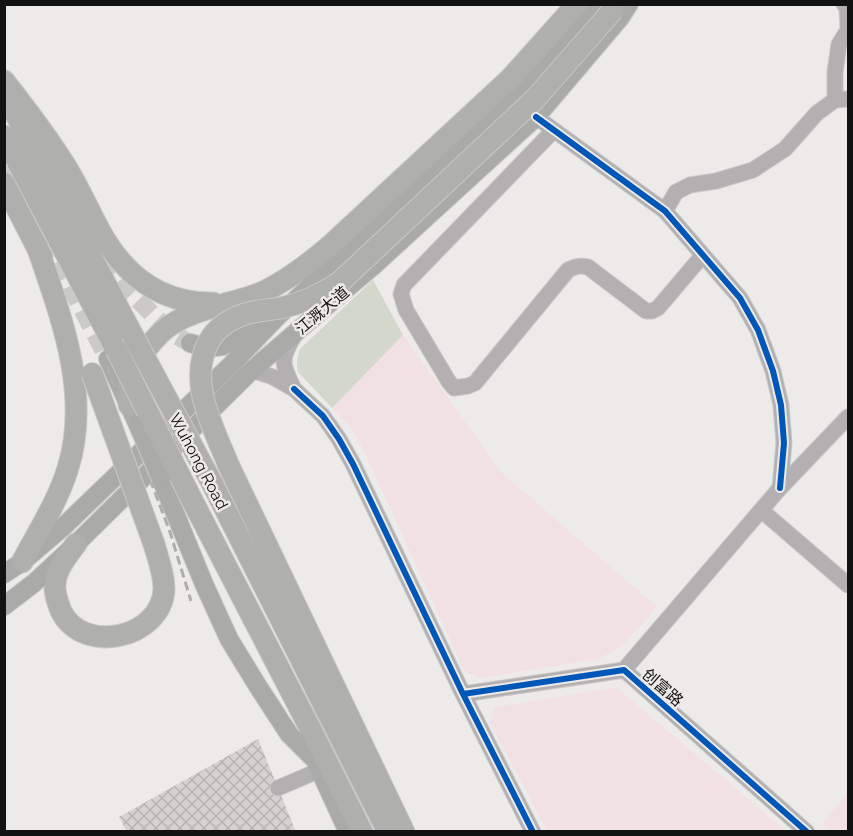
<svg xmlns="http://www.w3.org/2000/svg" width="853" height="836" viewBox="0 0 853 836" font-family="Raleway,'Noto Sans SC',sans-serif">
<defs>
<pattern id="building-cross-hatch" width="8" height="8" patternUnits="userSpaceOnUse" patternTransform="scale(1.5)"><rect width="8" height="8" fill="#d4d3d2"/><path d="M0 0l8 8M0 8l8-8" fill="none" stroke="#b5b4b3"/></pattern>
</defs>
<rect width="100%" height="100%" fill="#edebe9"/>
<!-- commercial -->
<path fill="#f1e1e2" d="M403,335l98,137 156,135 -36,40 -23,12 -117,19 -16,-6 -103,-225 -12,-20 -18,-19z
M616,687l170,144h-239l-57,-109 5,-15z
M848,791v40h-19l-7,-6z"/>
<!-- green -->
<path fill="#d4d7cb" d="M373,280l30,55 -71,73 -34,-36c-2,-9 -1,-14 2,-23z"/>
<!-- building -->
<path fill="url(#building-cross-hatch)" d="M258,739l38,93h-169l-8,-15z"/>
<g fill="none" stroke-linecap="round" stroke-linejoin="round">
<!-- major-tunnel -->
<path stroke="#cccac9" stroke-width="18" stroke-dasharray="18 9" stroke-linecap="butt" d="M8,166l100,193
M89,236l12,18 30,38 23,24 19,18 17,9"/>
<defs>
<path id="minor" d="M844,4l3,4 1,23
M835,100v-28l4,-28 9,-14
M536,117l129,94 75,87 18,32 15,41 8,34 3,38 -4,45
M554,130l-150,155 -3,9 5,16 43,72 5,6 14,-2 7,-3 93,-113c7,-4 12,-5 20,-3l58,44h6l6,-3 45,-53
M665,211l11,-19 14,-7 26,-4 37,-11 32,-21 32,-36 18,-13 13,-1
M252,370l21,7 21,12c-11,-23 -15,-28 -1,-51
M294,389l29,27 16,23 14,25 110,230 70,138
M761,510l87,75
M624,670l156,-182 68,-71
M463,694l161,-24 183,162
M278,788l42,-18"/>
<path id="major" d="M190,343l18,5 15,-2 37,-18
M108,359l30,66
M161,479l43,105 25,55 30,49 30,46 26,26 33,72
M4,574l18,-12 40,-34 169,-163 46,-48 247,-231 73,-82
M4,606l30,-23 42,-39 176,-174 120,-103 164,-150 84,-99 9,-14"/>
<path id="highway" d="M4,81c23,29 45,58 64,89 12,20 21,41 32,61 24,44 61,73 113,72
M13,109l119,225
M4,136l112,213
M4,183l38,74
M129,405c-3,-26 2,-39 19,-58 5,-6 10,-12 16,-17 26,-22 68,-25 99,-38 25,-12 47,-29 68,-47l180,-167 66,-74
M228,464l176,368
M212,483l176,349
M192,500l120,232 50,100
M76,544c-9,12 -20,25 -21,40 -1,9 3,19 6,27 22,45 101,27 103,-22 0,-16 -6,-30 -10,-45
M22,562c16,-30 36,-61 46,-94 23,-75 -7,-151 -31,-222"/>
</defs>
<!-- minor casing -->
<use href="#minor" stroke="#c9c8c7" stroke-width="17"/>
<!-- major casing -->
<use href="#major" stroke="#c9c8c7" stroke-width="20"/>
<!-- highway casing -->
<use href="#highway" stroke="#c9c8c7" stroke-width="23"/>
<!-- minor -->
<use href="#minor" stroke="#b2b0b0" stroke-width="15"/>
<!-- major -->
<use href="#major" stroke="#aaaaa8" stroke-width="18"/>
<!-- highway -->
<use href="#highway" stroke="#afafae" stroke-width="21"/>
<!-- rail -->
<path stroke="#aeaead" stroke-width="3" stroke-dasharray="9 4.5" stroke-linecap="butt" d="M107,366l63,166 21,69"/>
<defs>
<path id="major-bridge" d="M138,425l23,54"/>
<path id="highway-bridge" d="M132,334l80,149
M116,349l76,151
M92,373l62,171
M228,464c-15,-38 -41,-82 -19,-123 8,-14 21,-22 36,-27 12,-4 24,-4 36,-6 22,-5 41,-14 59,-26l195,-183 78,-89"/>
</defs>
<!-- major-bridge casing -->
<use href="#major-bridge" stroke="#c9c8c7" stroke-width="20" stroke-linecap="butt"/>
<!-- highway-bridge casing -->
<use href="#highway-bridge" stroke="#c9c8c7" stroke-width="23" stroke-linecap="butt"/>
<!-- major-bridge -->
<use href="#major-bridge" stroke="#aaaaa8" stroke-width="18"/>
<!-- highway-bridge -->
<use href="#highway-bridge" stroke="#afafae" stroke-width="21"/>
<defs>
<path id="cycleway" d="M536,117l129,94 75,87 18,32 15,41 8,34 3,38 -4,45
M294,389l29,27 16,23 14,25 110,230 70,138
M463,694l161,-24 183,162"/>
</defs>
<!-- cycleway casing -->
<use href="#cycleway" stroke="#eeeae8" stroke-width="10"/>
<!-- cycleway -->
<use href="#cycleway" stroke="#0057b8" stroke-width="6"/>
</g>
<g text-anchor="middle" stroke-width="5" stroke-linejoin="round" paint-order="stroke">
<!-- street labels -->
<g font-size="16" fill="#131212" stroke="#eeeae8">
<text transform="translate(322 310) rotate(-40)" y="6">江溉大道</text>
<text transform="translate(199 461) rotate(62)" y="6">Wuhong Road</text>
<text transform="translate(663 687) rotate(41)" y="6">创富路</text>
</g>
</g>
<!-- border -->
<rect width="853" height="836" fill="none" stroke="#131212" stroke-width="12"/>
</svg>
